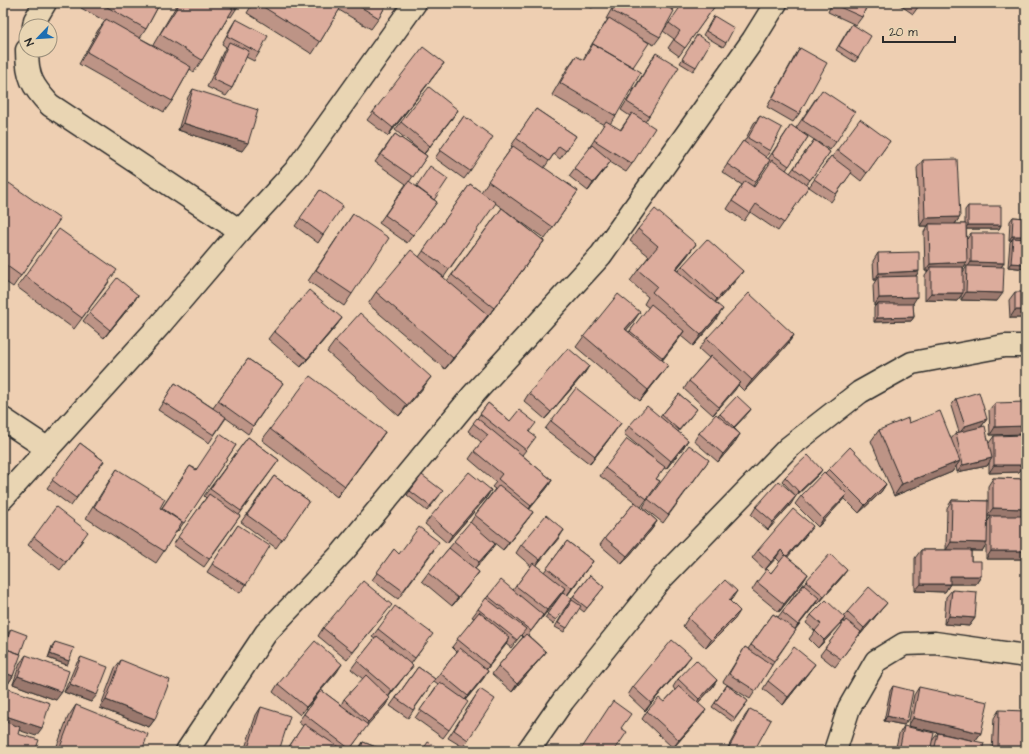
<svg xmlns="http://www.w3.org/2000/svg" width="1029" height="754" viewBox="0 0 1029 754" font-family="'Architects Daughter',sans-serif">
<rect width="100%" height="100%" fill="#eecfb2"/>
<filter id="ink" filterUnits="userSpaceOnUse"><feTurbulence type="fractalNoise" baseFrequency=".025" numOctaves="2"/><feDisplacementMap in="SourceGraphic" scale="8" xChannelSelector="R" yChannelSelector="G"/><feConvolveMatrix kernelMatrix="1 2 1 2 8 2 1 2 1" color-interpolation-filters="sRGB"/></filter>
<g filter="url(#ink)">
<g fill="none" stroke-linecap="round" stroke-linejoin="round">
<defs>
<path id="street" d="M34,26l1,-6 10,-17
M27,50c0,27 5,36 23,55l190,126
M3,419l45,30
M187,751l79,-118 77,-81 129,-156 129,-141 152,-215 23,-37
M528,751l35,-50 98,-122 127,-131 72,-56 52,-29 92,-17h22
M835,751l14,-43 27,-47 28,-17 31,-1 91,13"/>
<path id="secondary" d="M3,498l156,-172 81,-95 55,-60 120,-168"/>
</defs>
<!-- street casing -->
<use href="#street" stroke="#2b2b2b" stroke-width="25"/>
<!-- secondary casing -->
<use href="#secondary" stroke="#2b2b2b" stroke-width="25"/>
<!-- street -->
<use href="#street" stroke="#e9d5b3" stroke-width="22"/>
<!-- secondary -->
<use href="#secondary" stroke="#e9d5b3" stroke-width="22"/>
</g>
<!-- wall -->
<path fill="#bd9486" stroke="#2b2b2b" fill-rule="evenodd" d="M84,3h76l-14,26 -6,9 13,7 25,-42h62l-9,14 -2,-1 -27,44 -8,12 -4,-3 -18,32 -8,11 -85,-48 19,-34 7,-9 -24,-13z
M253,3h134l-8,15 -8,11 -32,-19 -19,32 -8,12 -65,-41z
M584,3h12l-4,5z
M615,3h63l-5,7 -13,27 -6,8 -15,-8 -6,30 -17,49 -6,8 10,6 10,-14 -9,-6 30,-49 5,-8 -7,63 -4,6 -13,42 -6,8 -16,-10 -22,29 -19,-15 21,-28h-1l15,-23 -52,-30 16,-28 8,-11 7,4 4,-8 21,-33h-2z
M717,3l-38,53 -11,-8 6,-9 -11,-8 6,-8z
M832,3h36l-6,14 -6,8 -28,-13z
M897,3h24l-8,11z
M714,16l12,27 -3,4 -20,-12z
M236,19l23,34 -5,8 -8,-4 -14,31 -6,8 -19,-9 17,-37 2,-3 -4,-3 9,-17z
M849,28l9,30 -3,4 -19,-12z
M697,35l-1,32 -3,4 -13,-8z
M800,48l-1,66 -6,8 -26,-15 28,-51z
M444,63l-56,73 -21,-16 6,-8z
M193,89l49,62 -64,-21 10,-33z
M816,98l20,44 -6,8 -34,-22z
M536,109l40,27 -16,23 -6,-5 -10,14 34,23 -33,48 -42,-30 41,32 -64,86 -35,42 -77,-65 8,-12 43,-35 51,-73 11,8 31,-45 -1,-1zM495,203l7,5 -55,73 -11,-10 8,6z
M464,116l6,55 -6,8 -29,-21z
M760,116l10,35 -4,6 2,2 23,-34 17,12 -22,33 4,3 24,-33 16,12 -23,32 2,2 -31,45 -28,-19 -6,9 -17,-12 15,-24 -20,-13 21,-31 1,1 10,-19zM768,163l2,1 -16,23 -1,-1z
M453,117l-29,37 -29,-24 6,-8z
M395,134l32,22 -18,26 28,20 -30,41 -28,-20 27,-39 -31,-22z
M890,141l-29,40 -10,-8 -20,29 -22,-15 22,-31 1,1 5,-7z
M923,160l37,57 -5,7h10v-14l3,-4 33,19 -2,4h-33l1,10 4,-6 33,30 -3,4 -4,34 -36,-1v-5l-4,6 -32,-1v-25l3,-4h-3l-1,-39 4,-6h-8l-3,-58zM966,265v3l-3,4v-3z
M320,190l3,45 -5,8 -23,-17z
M3,192l57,27 -47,68 -10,-7z
M353,214l-1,80 -8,12 -36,-25z
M1013,217l13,1v51l-18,-2 2,-25 2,-2h-3l1,-19z
M638,229l50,26 -12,15 2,1 4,-5 61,5 -6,8 -22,24v18l-22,25 -12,-10 -19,24 6,5 -8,11 -20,25 -64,-54 8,-11 48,-12 -6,6 3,2 20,-24 -5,-4 4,-7 -18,-16 8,-11 11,-14 -19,-15z
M878,253l41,18 -3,5 -3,28 1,13 -3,4 -37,1v-14l1,-2h-1l-1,-21 3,-5h-2l-1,-19z
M25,276l84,6 -35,47 -57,-42z
M1015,292l11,26h-16l-1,-18z
M138,295l-5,8 -29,35 -21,-17 6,-8z
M342,318l-6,8 -35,41 -33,-28 6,-8z
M794,335l-8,11 -42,45 -6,-6 -25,30 -29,-26 5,-8 20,-23 -10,-9 8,-11z
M335,341l88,47 -24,28 -72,-64z
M248,359l35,24 -35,51 -22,-16 -17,25 -51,-33 17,-27 38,25z
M589,366l-5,8 -39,45 -21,-18 5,-8z
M679,394l18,15 -19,23 10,8 -5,8 -17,21 -2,-1 -8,11 4,2 -19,26 16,14 -5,8 -30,35 -22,-19 5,-7 30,-36 -35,-26 5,-8 50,-8 -31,-26 5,-8 31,-9z
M956,399l31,20 -6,8 -5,1 13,15 5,-7 31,29 -6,7 -30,1v-10l-2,3 -30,6 -1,-6 -4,6 -58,24 -23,-55 8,-11 30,-7 42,16 5,-6 3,-1 -8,-26z
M488,403l22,18 19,11 1,13 -8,10 30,25 -5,8 -18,22 4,2 -6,8 -24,30 -11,-9 -2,10 -15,18 4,3 -6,8 -21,26 -30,-25 6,-8 42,-50 5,-8 20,-26 -3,-2 4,-5 -27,-23 12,-17 -13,-11z
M995,403l31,23v4l-3,4 -33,1 -1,-25z
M751,409l-3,4 -14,15 6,6 -5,8 -17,20 -24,-21 5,-8 21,-19z
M551,421l64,10 -25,33 -45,-35z
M270,429l115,3 -48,65 -75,-57z
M248,437l31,23 -40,55 1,1 -36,51 -31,-22 33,-47 -2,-2z
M80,443l24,18 -33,45 -24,-18z
M236,445l-58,86 -1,-1 -13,21 -8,12 -70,-45 23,-37 8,-12 44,40 29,-43 6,3z
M709,460l-46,63 -20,-16 5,-8z
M829,469l57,15 -5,8 -22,21 -15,-15 -3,4 -23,25 -23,-23 6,-8 24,-23z
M819,474l-23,22 -14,-15 3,-4z
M274,476l35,25 -33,47 -35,-26z
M993,478l33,1v80h-40v-14l-4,6h-11v10l10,15 -5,8h-26l-5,8 -30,-1v-33l6,-8h25l1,-42 5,-8 36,1v-15zM988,516h3l-3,5z
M491,490l-5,8 -39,45 -22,-19 6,-8z
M410,491l30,4 -13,16 -20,-16z
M791,504l-23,26 -17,-15 5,-8z
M238,525l8,60 -6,8 -33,-21z
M564,530l-28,36 8,6 23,-31 26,20 -26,34 4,4 19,-24 14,12 -20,25 -5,-4 -15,24 -9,-5 15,-26 -17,23 -8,-6 18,-25 -1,-1 -34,43 18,17 -6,7 -28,33 -20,-18 6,-8 25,-29 -2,-2 -10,13 -5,-4 -20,26 2,1 -5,8 -18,21 -16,30 -6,8 -28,-20 23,-34 -4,-3 6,-8 17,-21 -5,-5 22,-29 -2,-1 16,-21 25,-6 18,-24 -15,-13 5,-8z
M807,534l-20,23 21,17 -5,8 -24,30 -27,-22 5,-8 14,-9 9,-11 -4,-4 -11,12 -13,-12 6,-8z
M34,537l49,3 -23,30 -32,-25z
M394,549l5,5 35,-4 -36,49 -26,-19z
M842,577l-24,27 -2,-1 -21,27h1l-24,35 -22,34 -27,-17 22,-35 3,2 25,-35 5,3 28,-36z
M952,590l23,28 -6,8 -25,-2 2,-27z
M732,599l-2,2 5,18 -29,29 -23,-22 5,-8z
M881,610l-22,26v-1l-24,32 -15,-12 24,-32 -1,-2 -3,4 -22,23 -9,-9 6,-8 -9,-8 5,-8 33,1 3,-4z
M386,612l-39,48 -29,-24 5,-8z
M11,629l9,25 -7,22 -5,8 -5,-2v-34l5,-15z
M378,629l49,13 -16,22 2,2 -6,7 -18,23 -4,10 -18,19 -18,26h-63l17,-25 -5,-4 22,-30 -20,23 -27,-23 5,-8 59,-12 -16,18 20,15 3,-6 19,-20 -12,-10 6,-8 18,-22 -3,-2z
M55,642l12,23 -19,-7 4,-12z
M26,655l30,45 -43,-16 7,-21z
M81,657l10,45 -27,-10 12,-28z
M121,660l34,59 -6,8 -49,-19 15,-40z
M685,664l-40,47 -17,-16 5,-8z
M418,667l17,12 -27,39 -18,-12z
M809,672l-26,33 -20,-16 5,-8z
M678,679l39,1 -5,8 -14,15 2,15 -27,30 -31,-29 5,-8 17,-9 11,-12 -2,-3z
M727,685l21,16 -15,21 -21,-15z
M893,686l11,39 -20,-4 6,-30z
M919,687l62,46 -6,8 -67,-15 6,-31z
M480,689l-12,51 -5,7 -15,-9z
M76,705l66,46h-87l13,-34z
M261,707l18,44h-35l12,-36z
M750,709l4,42h-28l19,-35z
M999,710l27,41h-34l2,-33z
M904,726l28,15 6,-8 44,18h-87l4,-17z
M363,742l23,9h-29z"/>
<!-- shaded-wall -->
<path fill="#9a786d" stroke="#2b2b2b" d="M444,63l-6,8 -50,65 5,-8z
M458,110l-5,7 -29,37 6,-8z
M183,123l65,20 -6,8 -64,-21z
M611,161l-6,8 -17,22 5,-8z
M960,217l-6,8 -25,-1 -1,2h-8l5,-8z
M968,225h33l-2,4h-34z
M1012,236h14v5l-13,-3 -1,2h-3z
M544,241l-8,11 -50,67 8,-11z
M696,244l-8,11 -21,25 8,-11z
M967,262l-5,8 -31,-3 -3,4h-3l5,-7z
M971,262l33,1 -6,8 -31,-3z
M1011,263l15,1v5l-18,-2z
M743,271l-6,8 -25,28 5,-8z
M919,271l-5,8 -36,-2 -2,3h-2l5,-7z
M966,292l37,1 -6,8 -36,-1z
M931,293h32l-6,8 -32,-1z
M138,295l-5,8 -29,35 6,-8z
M917,297l-5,8 -35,-1 -2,2h-1l5,-8z
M723,309l-8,12 -22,25 8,-11z
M1015,310h11v8h-16z
M640,312l-8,12 -15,17 8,-12z
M488,315l-8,12 -35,42 8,-11z
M914,317l-3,4 -37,1 3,-4z
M342,318l-6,8 -35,41 6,-8z
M684,331l-5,8 -21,27 5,-8z
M794,335l-8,11 -42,45 8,-11z
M668,365l-8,11 -20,25 8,-11z
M589,366l-5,8 -39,45 6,-7z
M431,377l-8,11 -24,28 8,-11z
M740,382l-5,8 -22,25 6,-8z
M751,409l-3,4 -17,18 3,-4z
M987,419l-6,8 -22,7 6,-8z
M621,423l-6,8 -25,33 5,-8z
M1026,426v4l-3,4 -33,1 5,-8z
M385,432l-8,12 -40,53 8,-11z
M740,434l-5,8 -17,20 5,-8z
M688,440l-5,8 -17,21 5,-8z
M992,458l-5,8 -30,6 6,-7z
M960,461l-8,11 -58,24 8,-12z
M994,465h31l-6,7 -30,1z
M822,470l-3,4 -23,22 3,-4z
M552,480l-5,8 -22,26 6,-8z
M886,484l-5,8 -22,21 6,-8z
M491,490l-5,8 -39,45 5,-8z
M847,494l-6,8 -23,25 5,-8z
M796,496l-5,8 -23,26 5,-8z
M993,508l33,1v7l-1,1 -38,-1z
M533,512l-6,8 -24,30 6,-8z
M657,521l-5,8 -30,35 5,-8z
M813,526l-6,8 -25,30 5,-8z
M564,530l-5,8 -25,30 6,-8z
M951,542l36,1 -5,8 -36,-1z
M495,544l-5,7 -16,19 5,-8z
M781,550l-5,8 -11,12 6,-8z
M991,551h35v8h-40z
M593,561l-6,8 -20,27 5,-8z
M847,570l-5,7 -24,27 6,-8z
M479,572l-6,8 -21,26 6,-8z
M808,574l-5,8 -24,30 5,-8z
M950,576h31l-5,8h-31z
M921,584h29l-5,8 -30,-1z
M565,588l-5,8 -18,22 5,-8z
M737,591l-5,8 -9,9 6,-8z
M819,598l-5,8 -22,27 6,-8z
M887,603l-6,7 -22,26 5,-8z
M740,611l-5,8 -29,29 5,-8z
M949,616l26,2 -6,8 -25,-2z
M845,618l-5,7 -22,23 6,-8z
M510,638l-5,8 -21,27 5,-8z
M546,652l-6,7 -28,33 5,-8z
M50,654l19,7 -2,4 -19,-7z
M691,656l-6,8 -40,47 6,-8z
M342,664l-5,8 -37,43 6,-8z
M815,664l-6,8 -26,33 5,-8z
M413,666l-6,7 -20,26 5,-8z
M488,671l-5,8 -21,25 6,-8z
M3,672l10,4 -5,8 -5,-2z
M18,676l44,16 -6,8 -43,-16z
M717,680l-5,8 -18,19 5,-8z
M70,684l27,11 -6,7 -27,-10z
M390,698l-5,8 -22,24 5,-8z
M106,700l49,19 -6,8 -49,-19z
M706,710l-6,8 -27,30 6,-8z
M3,715l39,13 -6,8 -33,-11z
M887,716l20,5 -3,4 -20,-4z
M913,718l68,15 -6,8 -67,-15z
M998,747l28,1v3h-31z"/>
<!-- building -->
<path fill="#dcac9c" stroke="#2b2b2b" d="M100,3h60l-14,26z
M180,3h43l10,6 -31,51 -42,-26z
M227,3h13l-4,6z
M257,3h78l6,4 -21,35z
M354,3h33l-8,15z
M616,3h45l13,8 -14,26 -48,-26z
M683,3h34l-32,45 -11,-8 6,-9 -11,-8z
M834,3h34l-6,14 -29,-13z
M914,3h7l-2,3z
M714,16l20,12 -8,15 -20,-12z
M609,18l40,25 -16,24 -40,-23h-1z
M106,19l85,48 -19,34 -85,-49z
M236,19l32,17 -9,17 -32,-17z
M852,24l19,12 -13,22 -19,-12z
M697,35l13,8 -14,24 -14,-8z
M229,42l20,9 -17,37 -19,-9z
M593,44l48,28 -25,44 -56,-33 16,-27 8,4z
M423,47l21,16 -51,65 -20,-16z
M800,48l27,15 -28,51 -27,-15z
M656,53l23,14 -30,49 -22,-14z
M429,87l29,23 -28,36 -29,-24z
M193,89l65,21 -10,33 -65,-20z
M822,90l33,22 -19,30 -34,-22z
M536,109l40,27 -10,15 -7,-5 -10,15 -33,-23z
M632,113l23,15 -23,36 -38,-24 12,-19 15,9z
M464,116l29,21 -23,34 -30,-21z
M760,116l22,12 -12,23 -22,-13z
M860,119l30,22 -23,32 -30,-23z
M791,125l17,12 -19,29 -17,-12z
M395,134l32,22 -14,21 -32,-22z
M814,140l16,12 -20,28 -16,-12z
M743,141l27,19 -15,22 -28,-18z
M592,145l19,16 -18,22 -19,-15z
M513,146l65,45 -25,36 -65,-46z
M831,156l21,16 -16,22 -22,-15z
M957,159l3,58 -35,1 -2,-58z
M772,160l37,26 -25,37 -28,-19 -6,9 -18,-12 13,-20 9,6z
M430,166l18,13 -14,21 -18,-13z
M3,178l3,3 -3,5z
M409,181l28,21 -24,33 -28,-20z
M9,183l51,36 -39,57 -18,-13v-70z
M470,184l26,19 -47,66 -26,-18z
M320,190l23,16 -20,29 -23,-17z
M968,206h33v19h-33z
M502,208l42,33 -50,67 -42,-33z
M655,209l41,35 -21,25 48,40 -22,26 -49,-43 5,-6 -19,-16 20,-24 -20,-17z
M353,214l36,24 -37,56 -36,-24z
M1013,217l13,1v18h-14z
M929,224h37l1,38 -37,2z
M59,229l58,41 -35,48 -57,-42z
M971,233h33v30l-33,-1z
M1013,238l13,1v25l-15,-1z
M707,239l36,32 -26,28 -35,-33z
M411,250l77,65 -35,43 -77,-66z
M919,252v19l-40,2 -1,-20z
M967,266l37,1 -1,26 -37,-1z
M931,267h32v26h-32z
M917,276v21l-38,1 -1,-21z
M117,278l21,17 -28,35 -21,-17z
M309,290l33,28 -35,41 -33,-28z
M1015,292h11v18h-11z
M749,293l45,42 -42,45 -45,-42z
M618,294l22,18 -15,17 43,36 -20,25 -64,-54z
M651,304l33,27 -21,27 -33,-27z
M877,304h36l1,13 -37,1z
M360,313l71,64 -24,28 -72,-64z
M568,348l21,18 -38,46 -22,-19z
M711,356l29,26 -21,25 -30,-26z
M248,359l35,24 -30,43 -35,-25z
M310,376l75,56 -40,54 -75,-57z
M175,383l51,34 -12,18 -51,-33z
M576,388l45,35 -26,33 -44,-35z
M979,392l8,27 -22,7 -9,-27z
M679,394l18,15 -18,21 -17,-15z
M737,396l14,13 -17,18 -14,-13z
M1026,402v24l-31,1v-24z
M488,403l22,18 9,-11 17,13 -7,9 7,5 -10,13 -46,-36z
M647,406l41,34 -17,21 -42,-35z
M940,411l20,50 -58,23 -23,-54 29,-12 1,5z
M716,414l24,20 -17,20 -24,-21z
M477,418l75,62 -21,26 -33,-27 4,-5 -28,-23 14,-16 -15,-12z
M985,426l7,32 -29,7 -7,-32z
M220,434l16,11 -52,78 -22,-15 28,-42 6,4z
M1024,435l1,30h-31v-29z
M248,437l31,23 -38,51 -31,-22z
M627,439l38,28 -9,12 4,2 -13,18 -42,-31z
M80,443l24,18 -28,37 -24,-18z
M689,445l20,15 -41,55 -20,-16z
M850,447l36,37 -21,21 -36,-36z
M808,455l14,15 -23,22 -14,-15z
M117,469l48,30 -5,9 22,14 -18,29 -70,-44z
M469,472l22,18 -39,45 -21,-19z
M824,472l23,22 -24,25 -22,-23z
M422,475l21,16 -13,15 -20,-15z
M274,476l35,25 -27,39 -35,-25z
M993,478l33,1v30l-33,-1z
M779,481l17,15 -23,26 -17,-15z
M499,485l34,27 -24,30 -34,-27z
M209,494l31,22 -31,43 -31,-22z
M952,500l36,1 -1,42 -36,-1z
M635,502l22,19 -30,35 -22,-18z
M56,507l32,25 -22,30 -32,-25z
M793,509l20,17 -26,30 -6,-6 -10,12 -13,-12z
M546,515l18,15 -24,30 -19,-15z
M991,516h35v35h-35z
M470,522l25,22 -16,18 -25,-21z
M238,525l32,21 -24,39 -34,-21z
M419,527l20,15 -36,49 -26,-19 17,-23 5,5z
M567,541l26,20 -21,27 -25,-20z
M449,548l30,24 -21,26 -30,-25z
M921,550h50v11h10v15h-31v8h-29z
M830,554l17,16 -23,26 -18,-15z
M785,555l23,19 -24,30 -27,-22 10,-13 4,4z
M533,563l32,25 -18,22 -31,-24z
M590,575l14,12 -17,21 -14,-11z
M501,580l42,35 -12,16 -43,-35z
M725,580l12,11 -8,9 11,11 -29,29 -23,-22z
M363,581l29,24 -39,47 -30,-24z
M804,585l15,13 -21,27 -16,-13z
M869,587l18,16 -23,25 -17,-16z
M952,590l25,2 -2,26 -26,-2z
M563,592l9,7 -16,21 -9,-6z
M486,598l40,31 -9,11 -39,-31z
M572,600l9,6 -14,22 -9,-5z
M826,600l19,18 -21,22 -9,-9 6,-7 -10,-9z
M395,606l38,28 -18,24 -37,-29z
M479,612l31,26 -21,27 -32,-26z
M773,614l23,16 -22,31 -23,-16z
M846,620l15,12 -20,27 -16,-11z
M11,629l16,6 -7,19 -16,-6z
M526,634l20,18 -29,32 -19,-18z
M377,636l36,30 -21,25 -35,-30z
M672,640l19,16 -40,47 -18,-16z
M315,641l27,23 -36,43 -28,-23z
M55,642l19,6 -5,13 -19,-7z
M745,647l27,18 -16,26 -27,-17z
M794,647l21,17 -27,33 -20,-16z
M3,648l18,6 -8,22 -10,-4z
M460,648l28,23 -20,25 -28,-23z
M26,655l43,16 -7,21 -44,-16z
M81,657l27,10 -11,28 -27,-11z
M121,660l49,20 -15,39 -49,-19z
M696,660l21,20 -18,19 -21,-20z
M418,667l17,12 -22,31 -17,-12z
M366,675l24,23 -22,24 -24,-23z
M440,682l28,20 -19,28 -29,-20z
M727,685l21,16 -13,17 -20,-15z
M679,686l27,24 -27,30 -32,-29 12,-13 5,4z
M893,686l20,5 -6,30 -20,-5z
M3,687l47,16 -8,25 -39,-13z
M919,687l69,15 -7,31 -68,-15z
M480,689l15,10 -27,41 -14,-10z
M321,690l47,35 -18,24 -46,-35z
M613,701l18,13 -10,14 6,4 -13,19h-34z
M76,705l72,29 -6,17h-81l-2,-1z
M261,707l29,9 -11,35h-32z
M750,709l21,11 -17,31h-27z
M999,710l27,1v37l-28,-1z
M3,721l17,6 -2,7 21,6 -4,11h-32z
M304,724l36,24 -2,3h-43l-6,-4z
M904,726l30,7 -4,18h-31z
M938,733l46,10 -2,8h-48z
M363,742l23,9h-26z
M428,742l15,9h-21z"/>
</g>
<!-- margin -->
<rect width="1029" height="754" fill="none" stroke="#e9d5b3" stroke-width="16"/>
<rect x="8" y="8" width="1013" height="738" fill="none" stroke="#2b2b2b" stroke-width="1.5" filter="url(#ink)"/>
<!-- north arrow -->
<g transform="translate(38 38) rotate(245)"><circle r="19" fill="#e9d5b3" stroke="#9d917d"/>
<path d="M0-3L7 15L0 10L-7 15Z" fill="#1f6fb2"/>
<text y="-6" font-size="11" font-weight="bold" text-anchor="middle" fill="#2b2b2b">N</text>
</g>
<!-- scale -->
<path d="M883 36v6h72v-6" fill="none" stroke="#2b2b2b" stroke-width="2"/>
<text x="889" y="36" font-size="12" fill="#2b2b2b" stroke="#e9d5b3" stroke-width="3" paint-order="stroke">20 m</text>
</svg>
